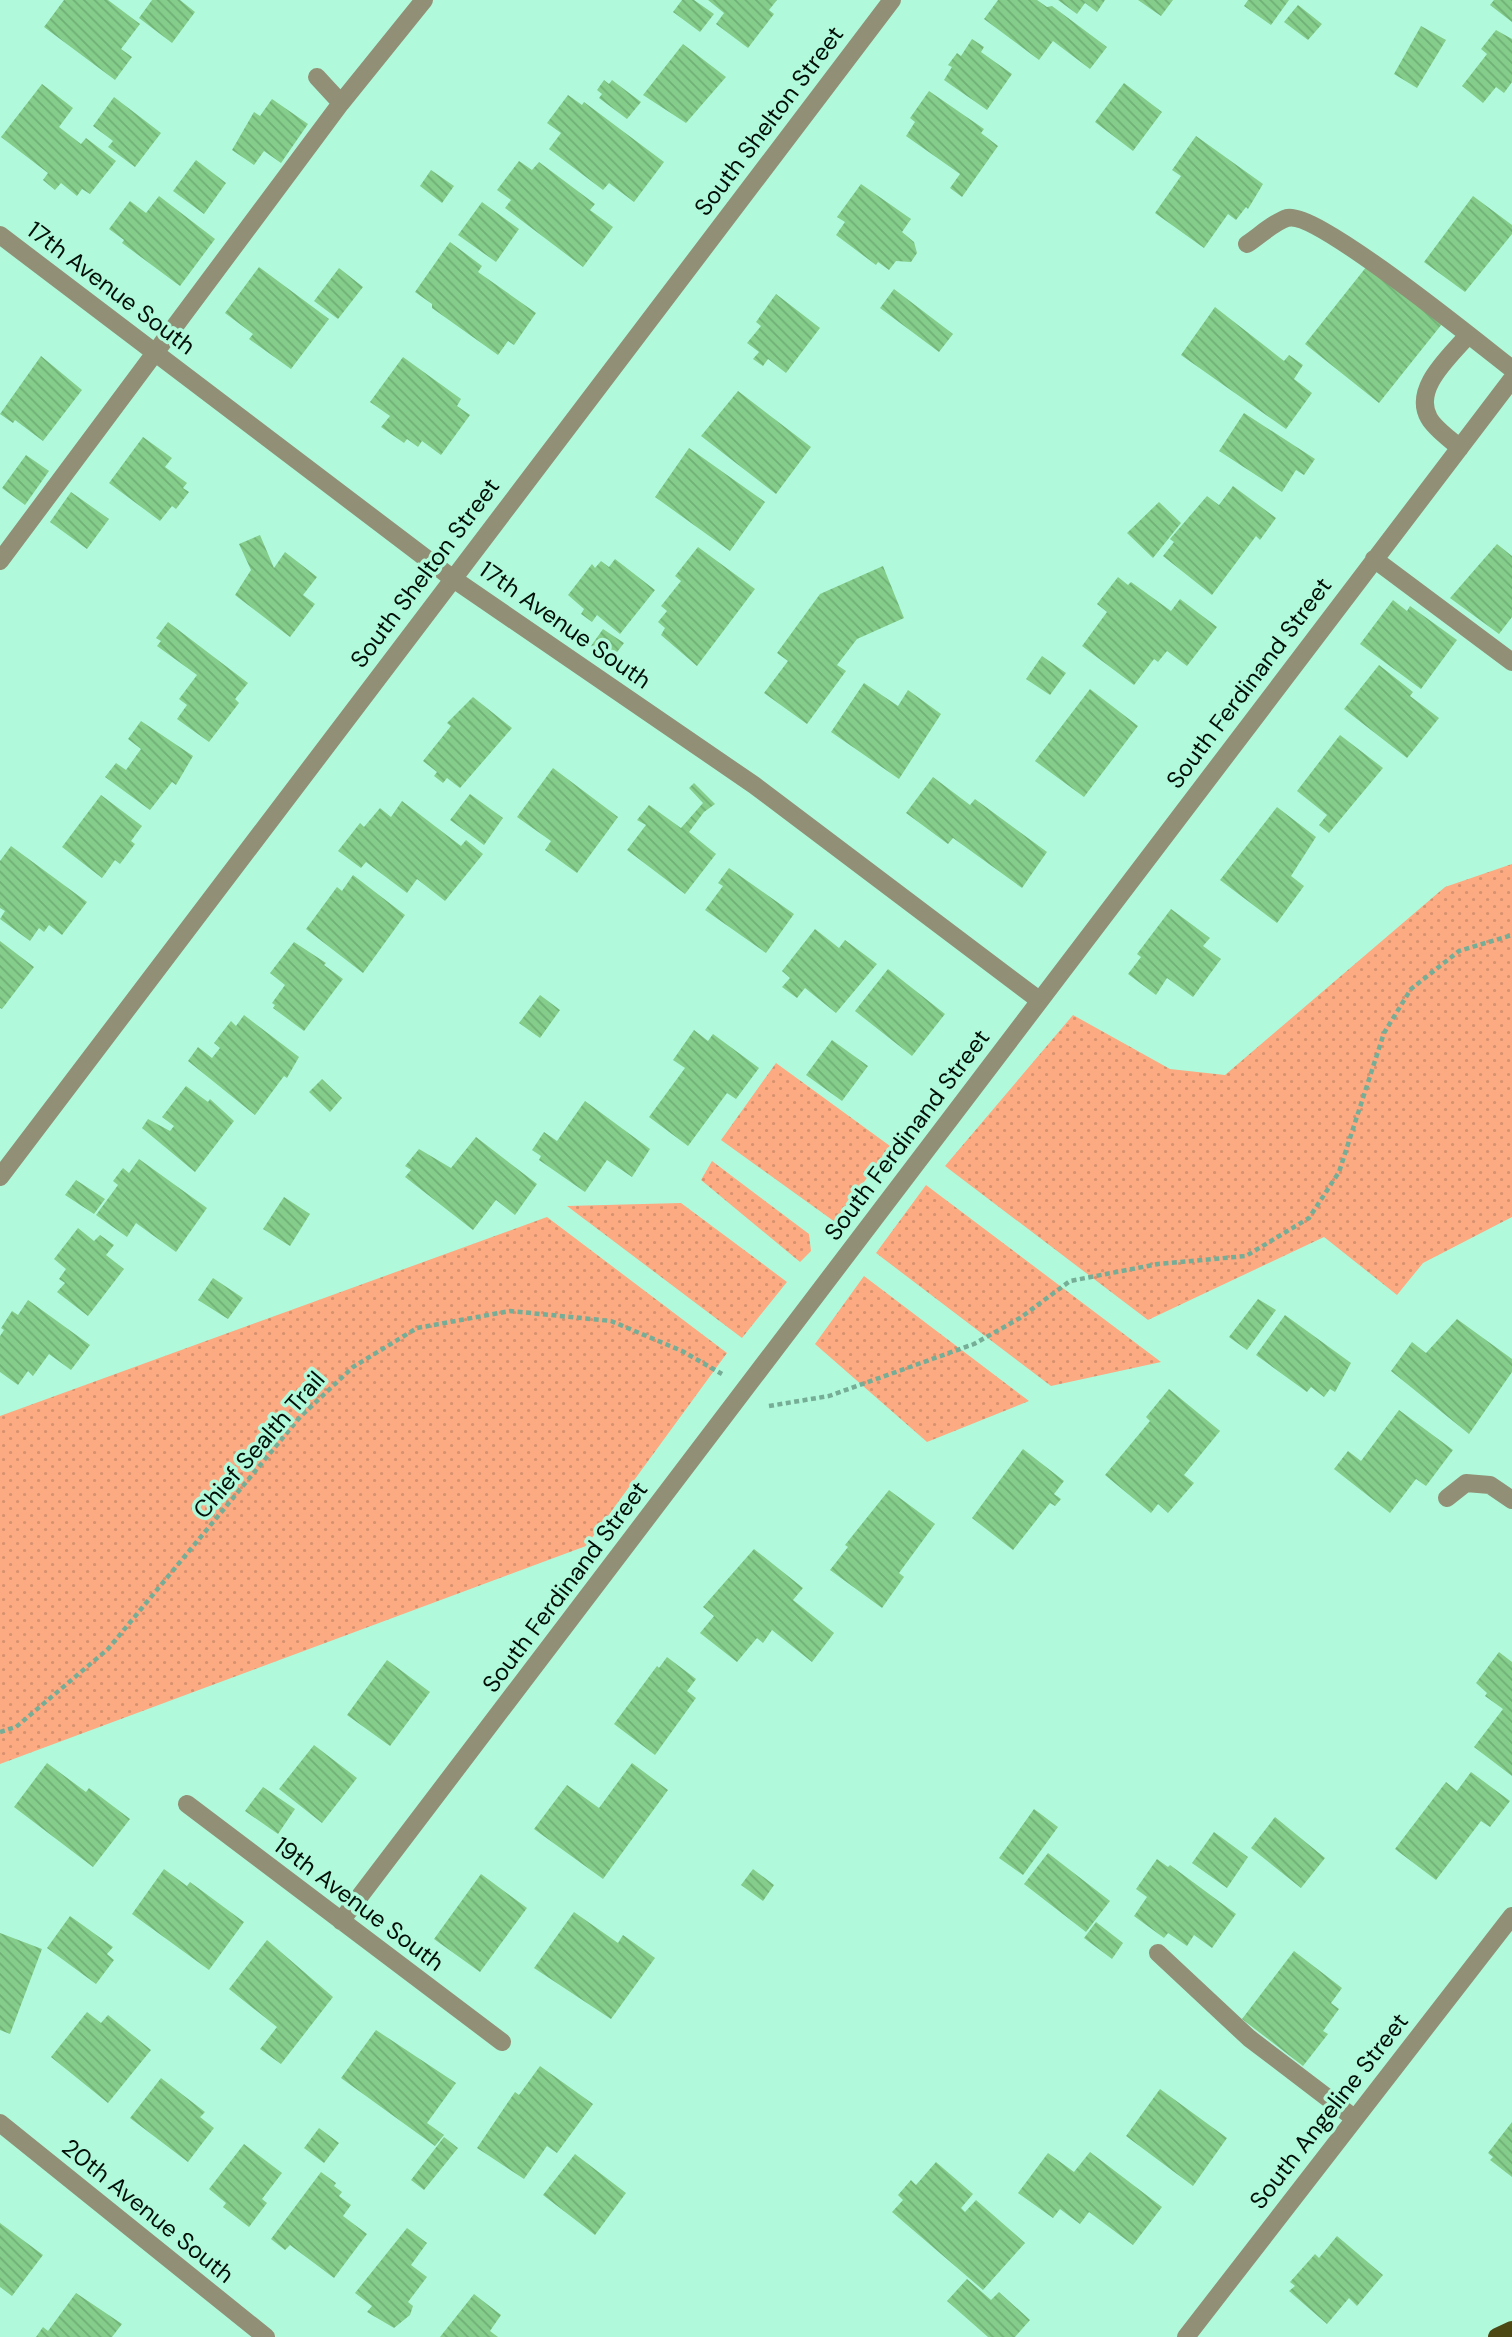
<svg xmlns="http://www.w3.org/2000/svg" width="1512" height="2337" viewBox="0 0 1512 2337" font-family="'DM Sans',sans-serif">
<defs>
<pattern id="grass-dots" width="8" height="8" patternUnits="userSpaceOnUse" patternTransform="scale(1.75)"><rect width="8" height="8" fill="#fcaa82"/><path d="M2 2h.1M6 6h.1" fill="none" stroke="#d6916f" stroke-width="1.8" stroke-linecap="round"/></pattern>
<pattern id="building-back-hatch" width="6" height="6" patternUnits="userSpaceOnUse" patternTransform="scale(1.75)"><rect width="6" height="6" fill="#84cd8a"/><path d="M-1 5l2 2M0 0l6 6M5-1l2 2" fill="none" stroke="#70af76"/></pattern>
</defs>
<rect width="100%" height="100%" fill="#b0fadb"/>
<!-- grass -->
<path fill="url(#grass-dots)" d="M1512,864v353l-89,46 -26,32 -73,-58 -176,83 -203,-154 128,-151 97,54 55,6 220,-188z
M776,1063l114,83 -55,76 -114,-82z
M712,1161l97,73 2,17 -11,11 -99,-82z
M926,1185l235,177 -110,24 -175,-133z
M681,1203l106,79 -45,56 -175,-132z
M547,1217l180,136 -141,193 -586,218v-348z
M864,1276l165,125 -102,41 -112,-98z"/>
<!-- building -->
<path fill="url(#building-back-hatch)" d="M64,0h44l32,24 -19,25 11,8 -17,23 -71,-53z
M152,0h28l15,12 -23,31 -33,-25z
M682,0h12l20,14 -14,18 -27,-20z
M708,0h69l-8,10 5,4 -26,34 -32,-24 8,-11z
M998,0h39l10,7 5,-1 55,41 -17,22 -37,-28 -14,19 -55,-41z
M1058,0h47l-8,12 -12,-9 -8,11z
M1138,0h35l-12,16z
M1248,0h41l-18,25 -27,-19z
M1494,0h18v22l-22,-17z
M1298,5l24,19 -14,16 -24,-18z
M1421,26l25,14 -29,48 -23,-14z
M1496,30l16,9v43l-8,11 -8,-6 -13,16 -21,-17 25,-32 -6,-5z
M972,39l12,8 -3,5 31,22 -25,36 -43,-30 8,-13 -4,-2 9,-12 4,3z
M683,44l43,33 -40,46 -43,-28z
M604,80l5,4 3,-4 29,22 -14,17 -28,-21 3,-4 -5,-4z
M1124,83l38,29 -29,39 -38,-29z
M42,84l31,24 -14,19 22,17 5,-6 30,23 -26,33 -8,-5 -5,7 -16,-13 -6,7 -12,-10 5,-7 -47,-36z
M929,91l55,38 -3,4 17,13 -36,51 -12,-9 10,-14 -54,-38 9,-14 -5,-4z
M568,95l14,10 2,-3 80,60 -30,40 -25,-19 -6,7 -54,-41 12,-16 -14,-10z
M114,97l47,36 -26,34 -27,-20 5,-6 -20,-15z
M272,99l36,25 -27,39 -17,-12 -10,14 -22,-15 22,-38 6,4z
M1196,136l67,48 -15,25 -2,-2 -10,13 -8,-6 -24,34 -49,-35 26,-37 -9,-6z
M196,160l30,23 -22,31 -31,-23z
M519,161l13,9 7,-8 56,42 -5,6 23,17 -30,40 -78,-59 6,-8 -14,-10z
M431,170l23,16 -12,17 -22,-17z
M861,184l50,35 -9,13 12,10 3,11 -6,9 -15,-1 -7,9 -11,-8 -2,3 -40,-30 9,-13 -8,-5z
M159,196l56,43 -35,47 -58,-43 2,-3 -15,-11 21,-28 16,12z
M1473,196l39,29v9l-47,58 -41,-30z
M482,202l37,27 -23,33 -38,-27z
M450,242l32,24 -4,6 58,41 -22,32 -6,-4 -10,14 -66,-47v-4l-17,-12z
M1367,266l75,58 -63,79 -74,-59z
M259,267l70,52 -38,50 -42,-30 4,-5 -28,-21z
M339,268l24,19 -25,32 -24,-18z
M894,289l59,45 -14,18 -59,-44z
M776,294l44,34 -34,45 -18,-14 -5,7 -10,-7 6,-7 -12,-9 14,-17 -5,-4z
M1215,307l69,54 5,-6 14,10 -9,14 18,14 -26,36 -105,-74z
M41,356l41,34 -39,51 -28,-21 -2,3 -13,-9z
M403,357l58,42 -4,7 13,9 -29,40 -19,-14 -4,6 -11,-8 -3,4 -23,-16 9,-11 -20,-14z
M738,391l73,56 -35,47 -75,-58z
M1244,413l71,46 -11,16 -8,-5 -14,22 -63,-41z
M143,437l29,21 -7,9 22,16 -4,5 6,4 -13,17 -4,-3 -12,15 -51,-38z
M689,448l76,54 -35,49 -75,-54z
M26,455l23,16 -24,34 -23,-17z
M1233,486l43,32 -16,22 -4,-4 -44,59 -49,-39 11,-14 -4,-3 37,-43 12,9z
M71,492l38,27 -22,30 -37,-27z
M1159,502l22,21 -28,35 -26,-25z
M260,535l14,33 11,-16 32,25 -14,18 12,9 -25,33 -55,-42 16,-25 -12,-26z
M1497,544l15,12v61l-13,17 -49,-36z
M698,547l57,42 -58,77 -36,-31 4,-7 -7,-6 9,-11 -6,-5 20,-25 -6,-5z
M615,559l40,31 -35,44 -23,-19 -5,7 -11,-8 3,-5 -16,-14 24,-31 3,4 6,-7 8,6z
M883,566l21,52 -47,21 -20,26 9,6 -39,53 -43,-31 24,-32 -11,-8 43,-59z
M1118,577l10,8 3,-3 40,29 9,-12 37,28 -30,39 -20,-15 -9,11 -4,-3 -20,26 -52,-39 25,-34 -10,-8z
M1393,600l14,11 3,-5 47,34 -36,49 -61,-45z
M168,622l80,61 -13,16 4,4 -30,39 -32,-23 10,-14 -8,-6 18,-24 -40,-29 4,-5 -5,-3z
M603,629l21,14 -13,17 -20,-14z
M1042,656l24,17 -16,22 -24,-16z
M1379,665l34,27 -3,4 29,22 -32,40 -63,-49z
M864,683l34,23 10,-16 33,24 -42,65 -68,-47z
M1090,689l48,37 -54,71 -49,-36z
M473,697l39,31 -52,60 -13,-10 -4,5 -9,-7 3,-4 -14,-11 28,-35 -4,-3z
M141,721l52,35 -17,29 -4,-3 -22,28 -45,-33 11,-14 10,7 15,-21 -13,-10z
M1340,735l43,33 -54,65 -10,-8 8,-10 -30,-24z
M553,768l65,49 -41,56 -32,-23 6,-9 -34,-24z
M933,777l37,28 5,-6 72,53 -25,36 -69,-50 -5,6 -42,-31z
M694,783l21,21 -11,8 -15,20 27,22 -31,40 -58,-44 19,-25 -9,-5 12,-15 32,23 22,-25 -14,-15z
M470,794l33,24 -19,27 -34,-25z
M101,795l41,31 -11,15 4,3 -15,20 -5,-4 -13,18 -40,-31z
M402,801l59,45 5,-6 17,14 -38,47 -28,-22 -10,14 -41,-31 -5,6 -23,-17 22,-28 4,4 16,-19 11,9z
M1277,807l39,30 -25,39 13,10 -27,37 -57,-43z
M11,846l76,56 -25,33 -13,-10 -5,7 -5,-4 -9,13 -30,-22 5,-8 -5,-3v-47z
M729,868l65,46 -28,39 -61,-43 18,-24 -5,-3z
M353,875l52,40 -42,58 -57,-44 31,-42 5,4z
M1171,909l39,29 -7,8 18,13 -28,38 -26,-19 -11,17 -28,-21 13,-17 -4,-3z
M815,929l24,19 6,-8 32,24 -41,49 -31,-25 -8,10 -15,-11 8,-9 -8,-7z
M0,941l34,26 -32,42 -2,-1z
M294,942l32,21 -2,2 19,14 -39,52 -31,-23 2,-3 -3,-2 13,-18 -15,-12z
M888,969l57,45 -33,42 -57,-45z
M540,995l20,15 -20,28 -21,-15z
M244,1015l55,42 -12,21 -3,-2 -29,39 -67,-54 10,-14 14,11 8,-10 -6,-5 17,-22 5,5z
M694,1030l14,11 5,-7 46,34 -23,31 -9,-6 -39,53 -39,-29 36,-49 -12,-8z
M832,1040l36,26 -26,35 -36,-26z
M322,1079l20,19 -12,14 -21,-20z
M186,1086l22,16 2,-3 24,22 -39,51 -53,-44 6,-9 22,12 4,-5 -12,-9z
M585,1101l65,48 -18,28 -25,-17 -22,32 -46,-32 2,-4 -9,-6 12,-18 13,9z
M476,1137l61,47 -22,31 -19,-15 -23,30 -68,-53 6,-7 -6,-4 14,-17 32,19z
M139,1159l68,49 -31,44 -40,-29 -9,14 -31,-22 22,-30 -5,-4 10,-13 6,5z
M76,1180l29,19 -11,15 -29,-19z
M284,1197l26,17 -20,32 -27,-17z
M78,1228l16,13 6,-6 14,10 -8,10 18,14 -36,47 -31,-24 8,-9 -6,-4 7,-10 -12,-10z
M213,1278l30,20 -15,21 -30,-19z
M1258,1299l18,11 -29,40 -18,-13z
M28,1300l62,45 -19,25 -22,-16 -16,22 -5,-5 -10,14 -18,-13v-36l4,-6 -3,-2 11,-17 6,4z
M1285,1315l66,48 -16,29 -5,-3 -6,8 -13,-10 -4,5 -51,-37z
M1457,1319l55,40v13l-43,62 -78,-63 21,-29 14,11z
M1169,1389l51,42 -36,44 10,8 -26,30 -10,-9 -7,9 -46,-38 45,-54 -4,-4z
M1399,1410l54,40 -27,36 -10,-7 -26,34 -56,-44 14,-18 13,10z
M1023,1449l41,32 -10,13 7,5 -6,7 -5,-3 -37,47 -41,-32z
M889,1490l46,34 -36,49 5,4 -22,31 -52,-38 18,-23 -3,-2z
M754,1549l49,39 -10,12 41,33 -22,29 -40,-32 -9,13 -6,-5 -20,24 -37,-29 14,-17 -11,-9z
M1499,1652l13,10v114l-38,-29 29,-38 -18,-13 2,-3 -11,-10z
M667,1657l29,22 -9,12 9,7 -41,57 -41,-31 43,-58 2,2z
M387,1660l43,32 -40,54 -43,-31z
M314,1745l43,33 -35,45 -43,-34z
M47,1763l39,29 3,-4 41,31 -37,48 -79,-60z
M632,1763l36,27 -65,89 -69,-50 33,-44 32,23z
M1471,1772l39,29 -20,26 -9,-6 -45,59 -41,-31 51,-67 11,9z
M263,1787l32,22 -17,25 -33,-23z
M1034,1809l24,18 -35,48 -24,-17z
M1275,1817l50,41 -24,30 -50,-40z
M1214,1832l34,25 -21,31 -35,-25z
M1048,1853l62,48 -24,31 -62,-48z
M1157,1859l11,8 2,-2 66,49 -24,34 -18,-13 -7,11 -19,-13 -4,5 -30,-22 13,-19 -11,-8z
M164,1869l23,17 3,-4 54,40 -35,48 -77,-56z
M753,1869l21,16 -11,16 -22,-16z
M481,1874l46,34 -47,64 -46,-33z
M574,1912l44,31 5,-8 32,23 -44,61 -77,-51z
M70,1916l43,31 -6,7 7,6 -18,24 -49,-36z
M1096,1922l27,21 -11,16 -28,-21z
M0,1933l42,16 -32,85 -10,-4z
M267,1940l66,57 -52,67 -21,-15 17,-22 -48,-38z
M1294,1951l48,37 -11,15 8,6 -16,22 5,3 -25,32 -61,-47z
M87,2012l14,11 7,-8 43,35 -43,53 -57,-46z
M376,2030l80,53 -29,40 17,12 -9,11 -94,-68z
M540,2066l53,38 -36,49 -10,-7 -23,33 -47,-31 38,-56 4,3z
M161,2078l44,34 -5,5 14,11 -26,34 -58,-44z
M1160,2089l67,49 -34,48 -67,-50z
M1512,2122v55l-22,-17 3,-3 -5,-4z
M319,2128l20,15 -15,20 -20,-15z
M444,2137l14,11 -34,42 -13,-10z
M244,2144l38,29 -20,26 5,4 -18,24 -26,-20 3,-4 -17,-14z
M1090,2152l72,55 -29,38 -44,-33 -9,12 -20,-15 -7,9 -35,-25 30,-40 26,19z
M575,2154l51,39 -31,42 -52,-40z
M936,2162l37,32 -12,14 4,4 11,-12 49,43 -42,47 -91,-78 11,-12 -5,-5 13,-15 5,5z
M321,2172l15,11 -2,3 8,6 -3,4 12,9 -8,11 24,18 -33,44 -44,-33 -5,5 -14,-11z
M0,2223l43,32 -31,41 -12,-9z
M407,2228l20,15 -16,22 16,12 -19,25 5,4 -3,9 -16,13 -27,-16 5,-6 -17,-13z
M1337,2236l46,39 -26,31 -8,-8 -22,26 -38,-33 6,-5 -5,-4 25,-28 4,4z
M967,2279l24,21 8,-8 31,28 -15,17h-27l-41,-36z
M76,2293l46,31 -10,13h-76l7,-10 5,4z
M474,2294l27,21 -11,16 8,6h-58z"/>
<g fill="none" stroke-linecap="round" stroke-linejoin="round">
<!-- path -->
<path stroke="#76ad96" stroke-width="4.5" stroke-dasharray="5 3.5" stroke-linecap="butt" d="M769,1406l60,-10 145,-52 46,-26 50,-37 88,-17 88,-8 63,-38 30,-46 45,-139 27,-44 48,-38 53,-16
M0,1732l16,-5 92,-78 192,-232 53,-50 64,-39 93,-17 101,10 71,30 40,23"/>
<!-- minor -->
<path stroke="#919076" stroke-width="18" d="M341,103l83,-103
M0,235l452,343 302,207 285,215
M1247,244c11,-7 27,-22 40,-26 29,-8 194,127 225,151
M1460,448c-10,-9 -25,-19 -31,-30 -17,-30 22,-62 39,-83
M1374,559l138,103
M0,561l341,-458 -24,-26
M0,1177l892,-1177
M1447,1498l19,-15 24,2 22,15
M187,1804l315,238
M341,1921l1171,-1542
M1158,1953l91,85 105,80
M0,2123l266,214
M1186,2337l326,-421"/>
<!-- major -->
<path stroke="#4c4915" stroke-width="18" d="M1497,2337l15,-7"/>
</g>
<g text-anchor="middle" stroke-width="7" stroke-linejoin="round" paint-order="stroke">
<!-- street labels -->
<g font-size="24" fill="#001008" stroke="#b0fadb">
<text transform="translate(769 121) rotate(-53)" y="8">South Shelton Street</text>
<text transform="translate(111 288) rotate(37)" y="8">17th Avenue South</text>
<text transform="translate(425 573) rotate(-53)" y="8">South Shelton Street</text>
<text transform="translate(565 625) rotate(35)" y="8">17th Avenue South</text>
<text transform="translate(1249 683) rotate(-53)" y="8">South Ferdinand Street</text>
<text transform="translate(907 1135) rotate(-53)" y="8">South Ferdinand Street</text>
<text transform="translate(259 1445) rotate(-49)" y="8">Chief Sealth Trail</text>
<text transform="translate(565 1587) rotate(-53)" y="8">South Ferdinand Street</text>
<text transform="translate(359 1904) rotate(37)" y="8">19th Avenue South</text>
<text transform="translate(1329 2111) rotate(-52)" y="8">South Angeline Street</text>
<text transform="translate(148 2211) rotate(39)" y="8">20th Avenue South</text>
</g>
</g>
</svg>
